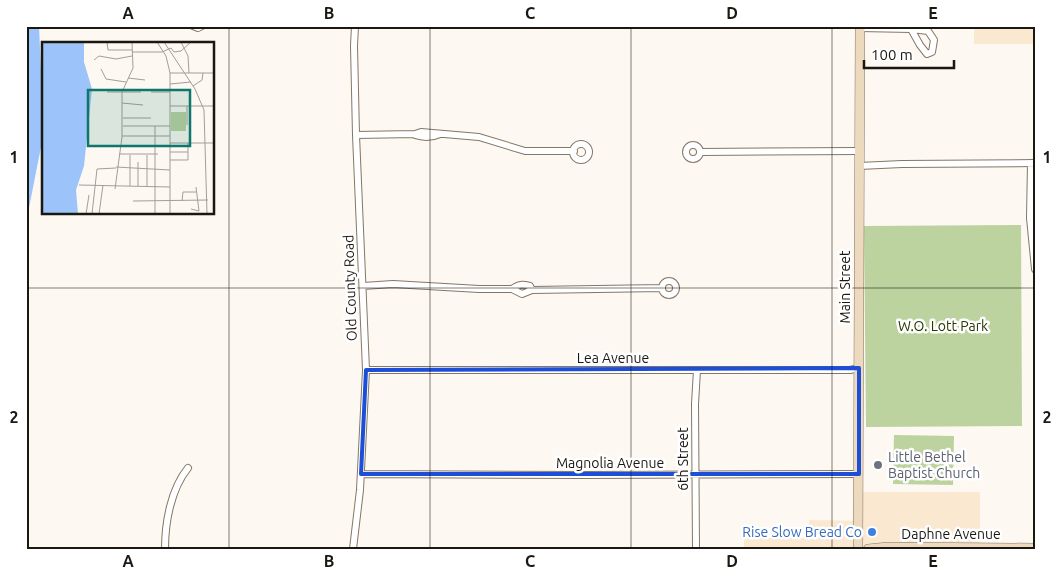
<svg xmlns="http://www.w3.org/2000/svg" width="1061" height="575" viewBox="0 0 1061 575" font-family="Ubuntu,sans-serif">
<rect width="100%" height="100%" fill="#fdf8f1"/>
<!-- built -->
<path fill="#fbe8d1" d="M974,26h61v18h-61z
M862,492h118v51l15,6h-251v-11h65v-18l52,1z"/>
<!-- green -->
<path fill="#bcd29f" d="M1021,225l1,201 -156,1 -2,-201z
M894,435l60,1 -1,49 -60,-1z"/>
<!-- water -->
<path fill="#9cc4fa" d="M26,26h13l3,68 -1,53 -15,76z"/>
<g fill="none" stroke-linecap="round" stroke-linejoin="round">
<defs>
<path id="street" d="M193,26l5,2 4,-2
M860,28l51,1
M911,29l17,2 6,9 -2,12 -5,2 -7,-9z
M356,135l59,-1 6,-2 58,5 46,14h49
M415,135c9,3 16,3 25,-1
M573 152a8 8 0 1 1 16 0a8 8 0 1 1-16 0Z
M686 152a7 7 0 1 1 14 0a7 7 0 1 1-14 0Z
M700,152l158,-1
M1031,163l-1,55 5,51
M859,166l43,-2 133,-1
M662 288a7 7 0 1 1 14 0a7 7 0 1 1-14 0Z
M363,286l30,-2 86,5h33l10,5 10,-4 130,-2
M512,289c7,-5 10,-5 18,-3l2,4
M366,370h484l9,-2
M361,474l222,1 276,-1
M165,549c0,-27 6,-60 23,-81
M353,549l7,-59 6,-120 -10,-235 -2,-89 1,-20
M696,549l-1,-145 2,-34"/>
<path id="secondary" d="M858,549l2,-523
M868,549l20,-2 147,1"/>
</defs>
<!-- street casing -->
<use href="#street" stroke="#837768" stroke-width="8"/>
<!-- secondary casing -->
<use href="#secondary" stroke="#837768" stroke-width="10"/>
<!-- street -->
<use href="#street" stroke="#fff" stroke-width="6"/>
<!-- secondary -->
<use href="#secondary" stroke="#edd9bd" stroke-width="9"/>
</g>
<!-- marked area -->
<path fill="none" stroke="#1d4ed8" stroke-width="4" stroke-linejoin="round" d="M859,368v106h-498l5,-104z"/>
<!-- grid -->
<path fill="none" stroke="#1b1711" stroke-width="1" stroke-opacity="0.55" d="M229,26v523M430,26v523M631,26v523M832,26v523M26,288h1009"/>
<!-- markers -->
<circle fill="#6b7280" stroke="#fff" stroke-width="2" cx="878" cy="465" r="5"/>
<circle fill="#3f7fe0" stroke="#fff" stroke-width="2" cx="872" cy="532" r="5"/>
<g text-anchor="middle" stroke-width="5" stroke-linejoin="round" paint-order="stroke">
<!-- street labels -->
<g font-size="14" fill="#1b1711" stroke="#fff">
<text transform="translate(845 287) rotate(-90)" y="5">Main Street</text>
<text transform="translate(350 288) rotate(-92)" y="5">Old County Road</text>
<text x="613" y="363">Lea Avenue</text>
<text transform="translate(683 459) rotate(-90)" y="5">6th Street</text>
<text x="610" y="468">Magnolia Avenue</text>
<text x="951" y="539">Daphne Avenue</text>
</g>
<!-- park labels -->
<g font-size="14" fill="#273900" stroke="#fff">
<text x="943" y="331">W.O. Lott Park</text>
</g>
<!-- worship labels -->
<g font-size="14" fill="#5b616d" stroke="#fff" text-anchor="start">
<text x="888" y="462">Little Bethel<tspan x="888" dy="16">Baptist Church</tspan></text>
</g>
<!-- shop labels -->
<g font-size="14" fill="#366cbe" stroke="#fff" text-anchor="end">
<text x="862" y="537">Rise Slow Bread Co</text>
</g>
</g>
<!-- overview -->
<g transform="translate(42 42)">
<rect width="172" height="172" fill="#fdf8f1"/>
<path d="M129,70h15v19h-15z" fill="#bcd29f"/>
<path d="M0,0h42v20l8,27 -8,77 -8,24 2,24h-36z" fill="#9cc4fa"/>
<path fill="none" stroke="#a39e97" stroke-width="1" d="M65,0l1,8h24M115,0l9,14 4,17v141M122,0l31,47 9,21 3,104M139,0l7,14 1,17M129,6l3,4 7,-1 10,-9M90,10h30l9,-4M52,18l5,-4 17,3 16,-3M59,27l5,10 20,3M128,31h45M86,36l17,2M128,42l21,-2M151,44l9,-6 1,-7M65,50h34M109,50h19M80,61l21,2M128,64h45M145,64v19M81,76h28M81,84h47M80,94h48M128,101h45M48,104h79M113,104v68M113,104v-20M128,110h18M77,112h39M105,113v31M128,118h18v-17M74,125l54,3M37,143l91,2M88,144v-31M96,144v-24M73,147l7,-52v-45l11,-24 -1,-26M91,159l75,-1M140,159l1,-9h13M149,167l8,2 -3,-24M44,172l3,-19M50,172l5,-45 19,-1M57,172l4,-29"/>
<path fill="#0f766e" fill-opacity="0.15" stroke="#0f766e" stroke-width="2.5" d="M46,48h102v56h-102z"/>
<rect width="172" height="172" fill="none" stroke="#1b1711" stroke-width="2.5"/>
</g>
<!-- border -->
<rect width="1061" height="575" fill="none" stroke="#ffffff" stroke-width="55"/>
<!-- scale -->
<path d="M864 60v8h90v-8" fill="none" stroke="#1b1711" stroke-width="2.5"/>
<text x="871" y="60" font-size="15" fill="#1b1711" stroke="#ffffff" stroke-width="4" paint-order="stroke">100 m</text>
<rect x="28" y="28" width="1006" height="520" fill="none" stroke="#1b1711" stroke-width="2"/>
<g font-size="16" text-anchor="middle" font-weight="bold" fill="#1b1711">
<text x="128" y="19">A</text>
<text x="329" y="19">B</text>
<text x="530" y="19">C</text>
<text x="732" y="19">D</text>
<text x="933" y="19">E</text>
<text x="14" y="163">1</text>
<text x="1047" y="163">1</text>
<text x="14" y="423">2</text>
<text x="1047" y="423">2</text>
<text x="128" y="567">A</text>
<text x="329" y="567">B</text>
<text x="530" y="567">C</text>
<text x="732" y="567">D</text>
<text x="933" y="567">E</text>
</g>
</svg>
